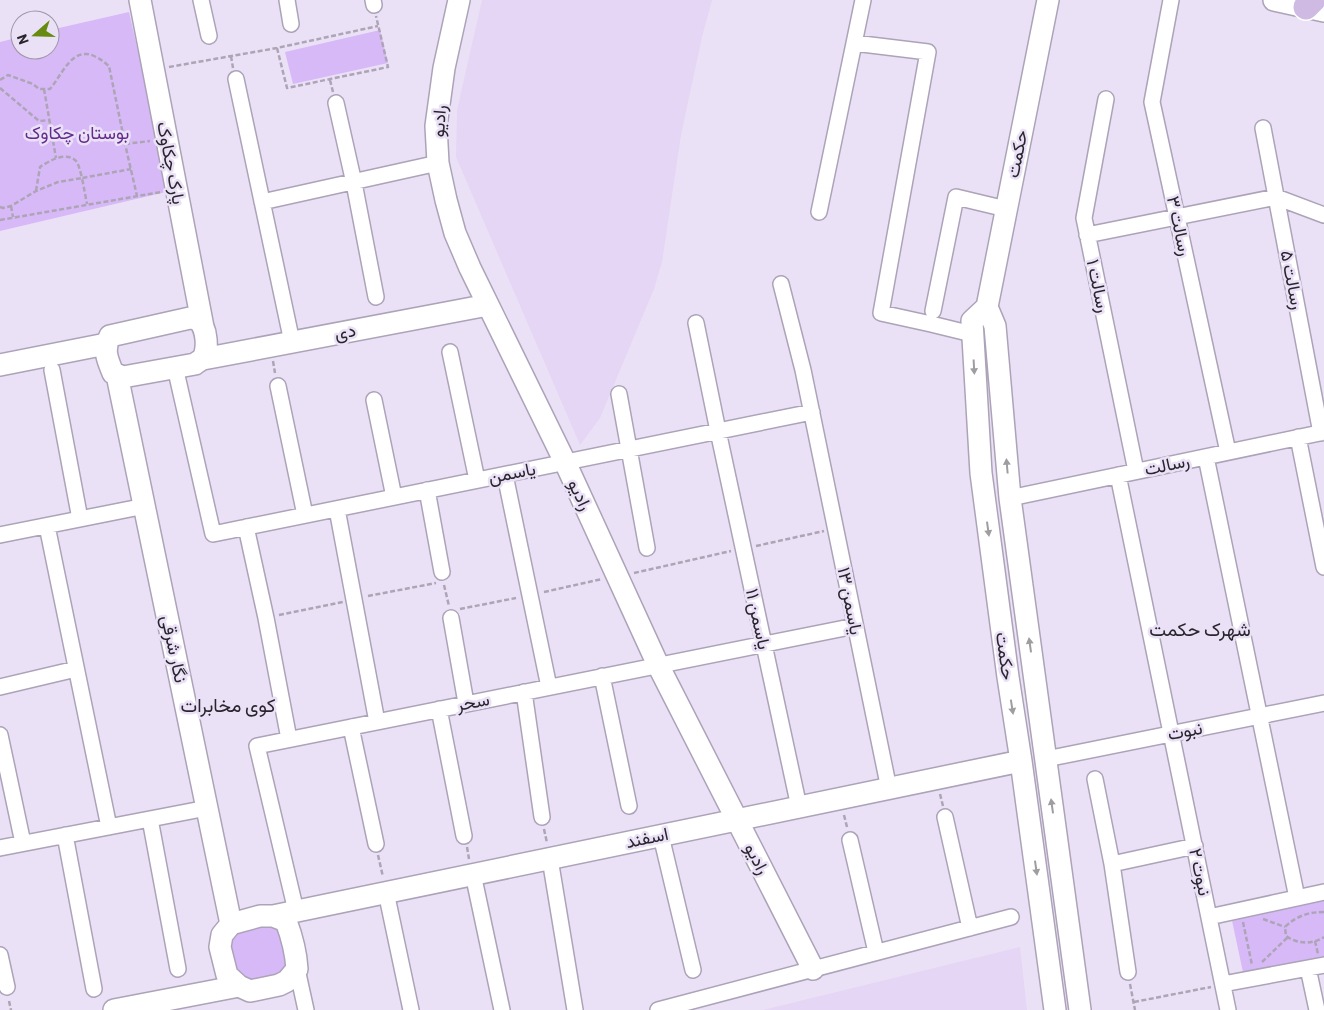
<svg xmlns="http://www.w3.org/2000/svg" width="1324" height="1010" viewBox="0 0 1324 1010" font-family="Barlow,Vazirmatn,sans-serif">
<rect width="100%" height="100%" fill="#ebe1f7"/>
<!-- built -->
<path fill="#e4d6f4" d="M482,0h230l-10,37 -21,98 -19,127 -8,27 -54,129 -20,27 -124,-288 1,-47z
M1020,947l7,63h-264z"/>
<!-- green -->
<path fill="#d7b9f8" d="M129,12l41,179 -170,40v-189l20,-5v13h30v-20z
M380,30l8,33 -95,21 -8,-32z
M1324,898v63l-80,16 -13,-61z
M266,919l12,6 10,40 -7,13 -34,8 -13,-7 -8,-34 5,-16z"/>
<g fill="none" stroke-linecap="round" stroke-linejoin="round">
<defs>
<path id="street" d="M201,0l8,36
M287,0l4,24
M373,0l1,5
M1171,0l-19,102 76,350
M854,43l74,9 -47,261 50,11 41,10
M236,79l56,263
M1106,99l-22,119 52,253
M336,103l18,80 22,114
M1263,128l58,305
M262,202l176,-39
M819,212l44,-212
M1087,235l189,-38 48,18
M781,284l22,86 86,419
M933,311l23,-114 50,12
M696,323l22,108 81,376
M450,352l27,128
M175,367l38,167 599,-122
M52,370l28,149
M278,386l27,129
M619,394l28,154
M374,400l20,97
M1298,437l26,130
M1206,457l90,436
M505,475l44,212
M1118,475l110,535
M427,490l15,82
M1010,498l314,-66
M337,509l40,213
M47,526l62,301
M246,527l20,91 23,121
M0,535l145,-29
M451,618l15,85
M602,676l27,130
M0,687l76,-18
M524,692l18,125
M439,709l25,127
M351,727l25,117
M0,735l23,108
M1046,759l278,-56
M1095,779l17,85 16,108
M945,817l25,111
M150,819l28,150
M65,835l29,154
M661,836l32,134
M850,840l26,112
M0,848l207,-40
M550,859l25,151
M1112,864l83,-18
M473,874l29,136
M386,892l25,118
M296,911l-39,-165 598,-120
M1209,917l115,-25
M0,955l7,32
M1308,968l9,42
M297,969l9,41
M1223,984l101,-19
M658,1010l353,-93"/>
<path id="secondary" d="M140,0l63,327
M459,0l-15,68 -8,58 2,37 8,37 9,33 15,35 95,194 93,203 155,304
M1048,0l-61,307 8,19 15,172 70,512
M1274,0l50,11
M987,307l-15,14 9,152 27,204 13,84 34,249
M190,318c2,0 5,1 8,2 9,7 11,31 4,39 -2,2 -5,3 -7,5l-72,13 -10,-4c-6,-14 -10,-23 -3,-37z
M203,359l285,-54
M0,365l106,-21
M117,375l114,549
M260,916h13l13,5c6,16 10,31 11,48l-10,12 -8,4 -29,6 -11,-5 -12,-11 -7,-28 2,-12 9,-11z
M273,916l748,-155
M114,1010l125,-24"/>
<path id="primary" d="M1306,7l7,-7"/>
</defs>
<!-- street casing -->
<use href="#street" stroke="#ada3b9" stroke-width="18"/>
<!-- secondary casing -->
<use href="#secondary" stroke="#ada3b9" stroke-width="24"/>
<!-- primary casing -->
<use href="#primary" stroke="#fff" stroke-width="28"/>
<!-- path -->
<path stroke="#ada5b6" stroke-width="2.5" stroke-dasharray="5 2.5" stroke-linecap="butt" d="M277,48l10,40 101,-21 -12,-51
M231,56l2,12
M169,67l108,-19 101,-22
M0,80l8,-5 25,9 6,5h11c12,-14 23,-45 46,-32 5,2 9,6 13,9l16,78 12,52
M330,80l3,12
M0,88l39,33 11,-1
M44,89l12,69
M125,144l25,-3
M36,191l4,-24c9,-6 27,-17 37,-5 2,4 4,12 5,16l49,-9
M11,206l2,11
M0,207l3,1 8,-2 25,-15 22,-9 24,-4 5,26
M0,220l161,-28
M273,361l2,12
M756,546l68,-15
M634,573l97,-22
M444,585l5,21
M544,592l58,-13
M368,596l68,-13
M460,609l56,-11
M279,615l64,-13
M940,794l3,12
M844,815l3,12
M544,829l3,14
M467,847l2,12
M378,855l5,22
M1324,912c-15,0 -28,4 -39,15l1,9c11,8 26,9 38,1
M1263,919l22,8
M1243,922l9,43
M1315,941l3,13
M1262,962l26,-25
M1130,984l5,26
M9,1001l2,9
M1134,1002l77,-15"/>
<!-- street -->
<use href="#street" stroke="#fff" stroke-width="15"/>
<!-- secondary -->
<use href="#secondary" stroke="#fff" stroke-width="21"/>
<!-- primary -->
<use href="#primary" stroke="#cebae3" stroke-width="25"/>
</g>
<!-- one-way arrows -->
<defs><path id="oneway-solid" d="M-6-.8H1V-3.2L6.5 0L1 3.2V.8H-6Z" transform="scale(1.25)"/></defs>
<g fill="#9f9da0">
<use href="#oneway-solid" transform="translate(974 367) rotate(87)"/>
<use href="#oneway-solid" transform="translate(1007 466) rotate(-95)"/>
<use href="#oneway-solid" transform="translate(988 529) rotate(82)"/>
<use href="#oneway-solid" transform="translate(1030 645) rotate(-98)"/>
<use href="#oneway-solid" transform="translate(1012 707) rotate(81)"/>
<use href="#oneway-solid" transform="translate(1052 806) rotate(-98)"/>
<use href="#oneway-solid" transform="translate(1036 868) rotate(82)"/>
</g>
<g text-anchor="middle" stroke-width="5" stroke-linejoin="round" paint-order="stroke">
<!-- street labels -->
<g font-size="18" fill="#29252d" stroke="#ebe1f7">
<text transform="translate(439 121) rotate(-86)" y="6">رادیو</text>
<text transform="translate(1017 154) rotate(-79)" y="6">حکمت</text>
<text transform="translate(171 163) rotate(79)" y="6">پارک چکاوک</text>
<text transform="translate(1179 226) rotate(78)" y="6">رسالت ۳</text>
<text transform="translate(1292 280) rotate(79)" y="6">رسالت ۵</text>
<text transform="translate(1098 286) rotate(78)" y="6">رسالت ۱</text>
<text transform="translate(345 332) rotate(-11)" y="6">دی</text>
<text transform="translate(1167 465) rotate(-12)" y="6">رسالت</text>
<text transform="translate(512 473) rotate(-11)" y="6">یاسمن</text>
<text transform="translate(580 495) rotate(65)" y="6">رادیو</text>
<text transform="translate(850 601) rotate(79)" y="6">یاسمن ۱۳</text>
<text transform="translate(758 619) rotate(78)" y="6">یاسمن ۱۱</text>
<text transform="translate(174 649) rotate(78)" y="6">نگار شرقی</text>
<text transform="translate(1005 656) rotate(82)" y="6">حکمت</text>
<text transform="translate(473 702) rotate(-11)" y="6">سحر</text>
<text transform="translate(1185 731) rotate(-11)" y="6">نبوت</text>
<text transform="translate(647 838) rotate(-12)" y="6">اسفند</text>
<text transform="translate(757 859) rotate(63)" y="6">رادیو</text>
<text transform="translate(1200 872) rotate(78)" y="6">نبوت ۲</text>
</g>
<!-- park labels -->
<g font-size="18" fill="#622c8d" stroke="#ebe1f7">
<text x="77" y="139">بوستان چکاوک</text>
</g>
<!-- neighbourhood labels -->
<g font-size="19" fill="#29252d" stroke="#ebe1f7">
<text x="1200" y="636">شهرک حکمت</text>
<text x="228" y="712">کوی مخابرات</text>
</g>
</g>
<!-- north arrow -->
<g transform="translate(35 35) rotate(250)"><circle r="24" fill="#ebe1f7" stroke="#9d96a6"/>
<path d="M0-4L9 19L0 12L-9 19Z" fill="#678b11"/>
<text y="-8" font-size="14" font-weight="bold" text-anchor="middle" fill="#29252d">N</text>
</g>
</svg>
